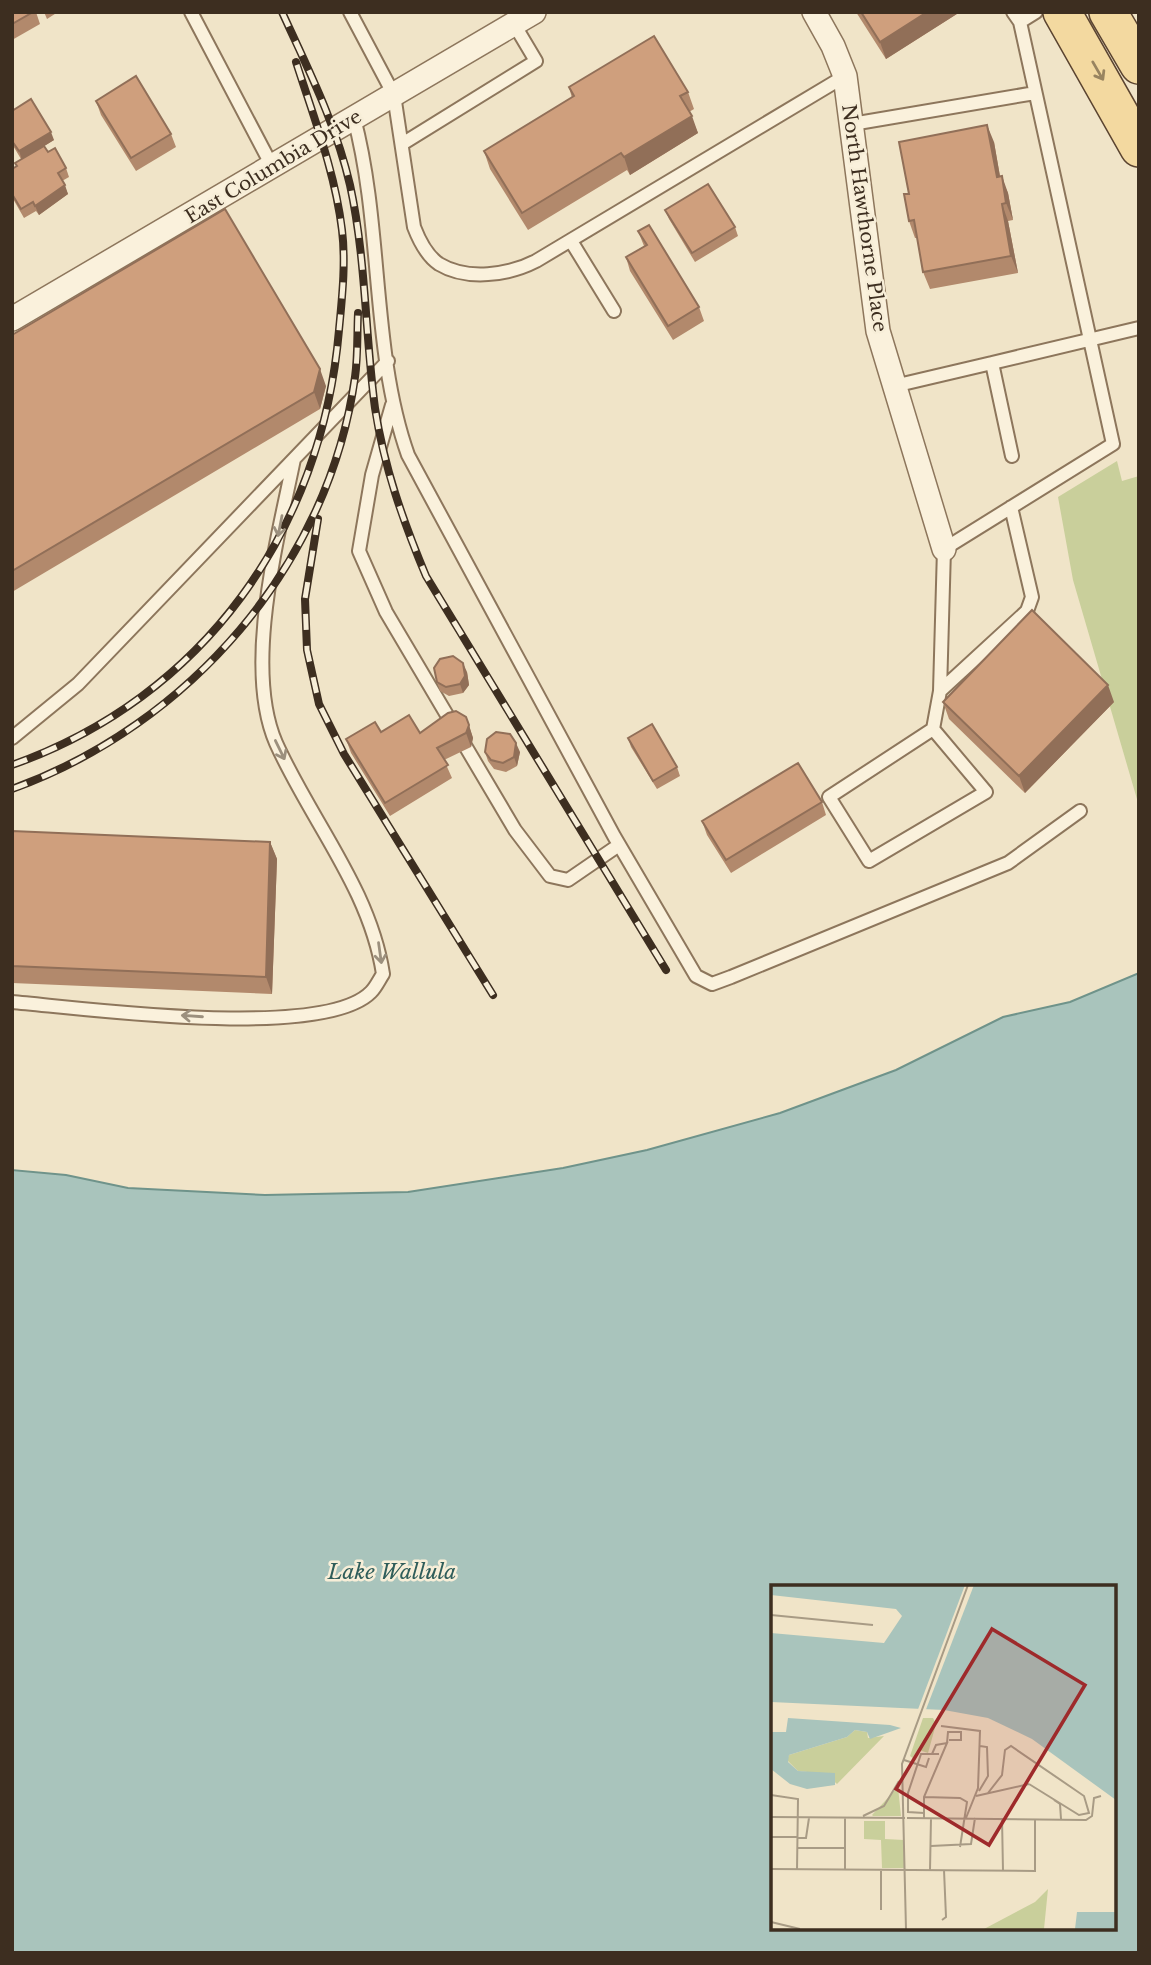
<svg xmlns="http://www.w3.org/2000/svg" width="1151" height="1965" viewBox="0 0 1151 1965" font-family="'Libre Baskerville',serif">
<rect width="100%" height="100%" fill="#f0e4c8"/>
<!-- green -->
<path fill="#c9cf9b" d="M1117,461l5,20 17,-5v330l-66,-226 -15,-83z"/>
<!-- water -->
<path fill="#a9c4bc" stroke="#6f938a" stroke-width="2" fill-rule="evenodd" d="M1139,973v980h-1127v-783l54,5 62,13 137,7 143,-3 155,-24 84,-18 133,-37 116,-43 107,-53 67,-15zM773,1587h341v341h-341z"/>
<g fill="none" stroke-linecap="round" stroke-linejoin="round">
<defs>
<path id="service" d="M191,12l81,154
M350,12l44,83 20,132c5,13 13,29 25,37 28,17 70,11 97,-3l309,-185
M1020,22l16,-10
M354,118c29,109 17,233 54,337l206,381 82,140 16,8 19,-7 277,-114 72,-52
M852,124l183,-31
M402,144l134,-83 -22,-37
M571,241l43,70
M894,386l98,-23
M392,405l-20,70 -13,76 27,61 129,218 35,46 18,4 51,-35
M1012,456l-20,-93 147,-35
M1011,507l21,90 -5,14 -87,80 4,-142 169,-105 -93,-422 -7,-10
M933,729l-104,68 40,64 117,-69 -53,-63 7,-38
M12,738l66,-54 310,-323
M12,1002c71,6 311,39 359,-10 5,-5 8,-12 12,-18 -13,-85 -72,-153 -107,-231 -33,-76 2,-205 18,-284"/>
<path id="minor" d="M814,12l19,34 12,30 33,255 66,218
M12,319l522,-307"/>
<path id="primary" d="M1062,12l77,136
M1108,12l31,53"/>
</defs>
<!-- service casing -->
<use href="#service" stroke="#8d765c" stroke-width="16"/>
<!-- minor casing -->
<use href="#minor" stroke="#8d765c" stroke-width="26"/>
<!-- primary casing -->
<use href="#primary" stroke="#5b4430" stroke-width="40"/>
<!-- service -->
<use href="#service" stroke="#faf1dc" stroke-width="12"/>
<!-- minor -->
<use href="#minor" stroke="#faf1dc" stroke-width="23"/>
<!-- primary -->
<use href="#primary" stroke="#f3d9a0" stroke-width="37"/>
<defs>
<path id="rail" d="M282,12c26,57 54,112 68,173 16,73 15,149 25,223 9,59 28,113 51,168l240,394
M318,519l-13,80 2,51 12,54 25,50 149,241
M12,765c192,-68 310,-235 327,-435 3,-32 7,-67 3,-100 -7,-58 -28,-112 -46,-168
M12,789c177,-64 317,-224 343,-412 3,-21 2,-43 3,-64"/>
</defs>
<!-- rail casing -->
<use href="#rail" stroke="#3d2e20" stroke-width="8"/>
<!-- rail -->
<use href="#rail" stroke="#f7eed8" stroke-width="5" stroke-dasharray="16" stroke-linecap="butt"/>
</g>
<!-- wall -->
<path fill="#b2896c" d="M12,12h24l4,12 -28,16z
M44,12h14l-11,7z
M856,12h104l-74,47z
M569,87l119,5 6,17 -5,3 9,21 -68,42 -3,-5 -99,60 -38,-61 -6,-18 88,-53z
M96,101l75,33 5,13 -40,24 -35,-56z
M12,111l42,29 -10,6 4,6 18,16 3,9 -7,4 6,13 -29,21 -3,-4 -12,7 -12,-21v-28l4,-3 -1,-3 6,-4 -9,-15z
M994,142l6,34 8,17 5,27 -5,1 10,52 -88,16 -7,-17 -6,-34h-2l-6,-17v-27z
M665,210l70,17 3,9 -43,26 -26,-43z
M638,231l61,76 5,14 -31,19 -43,-69 -4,-14 18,-11z
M12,335l314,51 -6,23 -308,183z
M467,672l2,13 -6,8 -14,3 -9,-5 -3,-9z
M943,702h171l-89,91 -76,-74z
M466,717l7,21 -2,9 -27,13 8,18 -62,38 -39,-63 -5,-14 74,-6z
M628,738l49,29 3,9 -23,13 -26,-42z
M485,752h35l-3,14 -11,6 -12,-3 -6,-8z
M822,802l4,13 -95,58 -24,-38 -5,-14z
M12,831l258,11 7,17 -5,135 -260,-11z"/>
<!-- shaded-wall -->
<path fill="#916f58" d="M927,12h33l-74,47 -6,-17z
M692,116l6,17 -68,42 -6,-18z
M987,125l7,17 9,52 -6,-17z
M51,132l3,8 -32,20 -3,-9z
M1002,176l6,17 5,27 -7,-17z
M65,185l3,9 -29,21 -4,-9z
M1002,204l6,17 10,52 -7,-17z
M320,369l6,17 -6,23 -6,-17z
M463,663l4,9 2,13 -6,8 -3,-9z
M1108,685l6,17 -89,91 -6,-17z
M469,725l4,13 -2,9 -5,-14z
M516,743l4,9 -3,14 -3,-9z
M270,842l7,17 -5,135 -6,-17z"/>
<!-- building -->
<path fill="#cf9f7d" stroke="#916f58" stroke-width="2" d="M12,12h21l-21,12z
M861,12h66l-47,30z
M654,36l34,56 -8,4 12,20 -68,41 -3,-4 -99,60 -38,-62 90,-55 -5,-9z
M136,76l35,58 -40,24 -35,-57z
M31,99l20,33 -32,19 -7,-10v-30z
M987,125l10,52 5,-1 4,27 -4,1 9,52 -88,16 -9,-52 -5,1 -5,-27h5l-10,-52z
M44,146l4,6 7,-4 11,20 -8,5 7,12 -30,21 -2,-4 -12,7 -9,-15v-25l5,-3 -2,-3z
M708,184l27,43 -43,26 -27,-43z
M225,209l95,160 -6,23 -302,179v-236z
M649,225l50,82 -31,19 -42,-69 21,-12 -9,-14z
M1032,610l76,75 -89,91 -76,-74z
M453,656l10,7 2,13 -5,8 -14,3 -9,-5 -3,-14 6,-9z
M456,711l10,6 3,8 -3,8 -29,15 11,17 -63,38 -39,-64 29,-17 6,10 28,-17 11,18 28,-20z
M652,724l25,43 -24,14 -25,-43z
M496,732l14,2 6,9 -2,14 -11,6 -12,-3 -6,-8 2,-13z
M798,763l24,39 -96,58 -24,-39z
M12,831l258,11 -4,135 -254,-11z"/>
<!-- one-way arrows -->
<defs><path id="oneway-shaft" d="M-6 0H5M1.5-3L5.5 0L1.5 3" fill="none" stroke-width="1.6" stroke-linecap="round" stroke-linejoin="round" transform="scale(1.75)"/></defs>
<use stroke="#988460" href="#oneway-shaft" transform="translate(1098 71) rotate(60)"/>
<g stroke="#9c907e">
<use href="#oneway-shaft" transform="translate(280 526) rotate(101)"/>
<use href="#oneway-shaft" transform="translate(280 750) rotate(64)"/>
<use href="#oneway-shaft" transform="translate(380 953) rotate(82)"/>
<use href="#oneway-shaft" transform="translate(192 1016) rotate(-176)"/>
</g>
<g text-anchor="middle" stroke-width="5" stroke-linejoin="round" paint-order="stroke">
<!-- street labels -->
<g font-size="19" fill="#3d2e20" stroke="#f7eed8">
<text transform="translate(273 166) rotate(-31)" y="7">East Columbia Drive</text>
<text transform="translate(865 218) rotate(82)" y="7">North Hawthorne Place</text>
</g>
<!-- water labels -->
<g font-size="21" font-style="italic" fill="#2f5d5a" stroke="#f7eed8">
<text x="392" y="1579">Lake Wallula</text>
</g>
</g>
<!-- overview -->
<g transform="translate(771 1585)">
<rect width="345" height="345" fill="#f0e4c8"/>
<path d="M152,133h10l3,6 -8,29 -9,-3 -4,10 -5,-4zM84,145l12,2 1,6 16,-2 -47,48 -11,-10 -28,-3 -11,-11 2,-5 58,-18zM127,202l3,29h-28l-1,-1zM93,236h21v18l19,1v28h-22l-1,-28 -17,-1zM277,304l-4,40h-60l51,-27z" fill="#c9cf9b"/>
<path d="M0,0h345v215l-84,-61 -44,-21 -44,-8 -173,-8v-69l113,10 18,-27 -6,-7 -125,-14zM17,133l102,7 11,3 -31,11 -3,-7 -12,-2 -8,7 -58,18 -1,7 10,9 37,2v12l-28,4 -17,-5 -19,-15v-37h15zM306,327h39v17h-41z" fill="#a9c4bc"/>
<path d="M194,0h9l-49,127h-8z" fill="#f0e4c8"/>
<path fill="none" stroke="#a89b85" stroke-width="2" d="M0,30l102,10M170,141l39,5 -2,57 -12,30M176,158l1,-11h13v8h-12M133,175l22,7 3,-9M208,206l9,-15 -1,-29 -7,-1M217,208l14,-18 3,-25 6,-4 73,50 5,17 -10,2 -50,-31M0,210l27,4 -1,71M205,211l53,-12M153,212l36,1 7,4 -7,45M283,215l6,4 1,15M153,228l-16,-1v-19l13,-39h18M92,231l21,-10 15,-25M0,232l134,1M74,233v51M136,233l179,2 6,-4 2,-18 7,-2M153,233v-21l23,-54 -11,2 -4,9M231,233l1,53M0,252h26M26,253h9l3,-20M160,261l40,-2 4,-26M26,263h48M0,284l264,2v-52M110,284v41M159,285l1,-52M171,335l4,-3 -2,-47M0,337l29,7M135,344l-4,-165 66,-179"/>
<path fill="#9e2a2b" fill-opacity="0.15" stroke="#9e2a2b" stroke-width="3.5" d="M221,44l93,56 -96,160 -93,-56z"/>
<rect width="345" height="345" fill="none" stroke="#3d2e20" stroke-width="3.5"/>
</g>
<!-- border -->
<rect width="1151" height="1965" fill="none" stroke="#3d2e20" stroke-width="28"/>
</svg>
